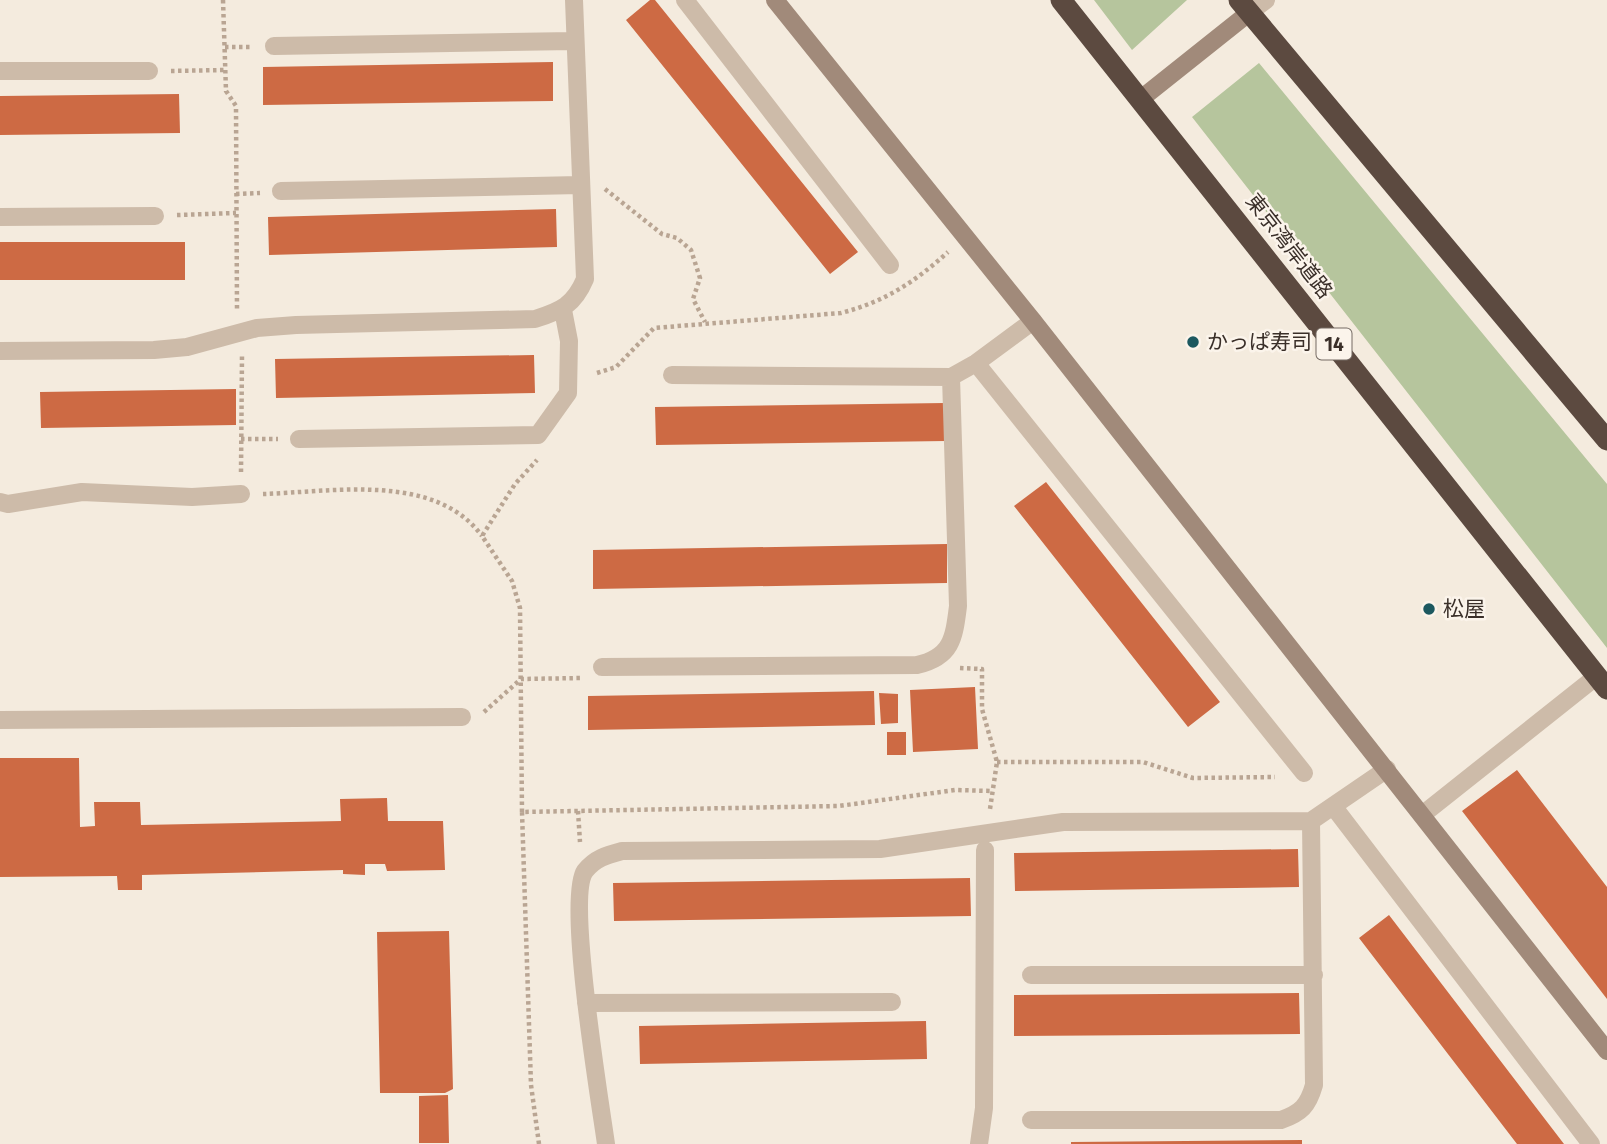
<svg xmlns="http://www.w3.org/2000/svg" width="1607" height="1144" viewBox="0 0 1607 1144" font-family="'Fira Sans','Noto Sans JP',sans-serif">
<rect width="100%" height="100%" fill="#f4ebde"/>
<!-- green -->
<path fill="#b6c59d" d="M1094,0h93l-55,50z
M1259,63l348,421v164l-415,-531z"/>
<!-- building -->
<path fill="#cd6a44" d="M650,0h5l203,252 -28,22 -204,-254z
M553,62v39l-290,4v-38z
M179,94l1,39 -180,2v-39z
M556,209l1,38 -288,8 -1,-38z
M0,242h185v38h-185z
M534,355l1,38 -259,5 -1,-39z
M236,389v36l-195,3 -1,-36z
M945,403l1,38 -290,4 -1,-38z
M1046,482l174,220 -32,25 -174,-221z
M947,544v39l-354,6v-39z
M975,687l3,62 -65,3 -3,-62z
M874,691l1,34 -287,5v-34z
M879,693l19,1v29l-17,1z
M887,732h19v23h-19z
M0,758h79l1,69 15,-1 -1,-24h46l1,23 200,-4 -1,-22 47,-1 1,23h55l2,49 -58,1 -2,-7h-20v11l-22,-1v-4l-201,5v15h-24l-1,-14 -117,1z
M1517,770l90,117v112l-145,-188z
M1298,849l1,38 -284,4 -1,-38z
M970,878l1,38 -357,5 -1,-38z
M1389,915l175,229h-47l-158,-206z
M449,931l4,158 -8,4h-65l-3,-161z
M1299,993l1,41 -286,2v-41z
M926,1021l1,38 -287,5 -1,-38z
M448,1095l1,48h-30v-47z
M1302,1140v4h-231v-2z"/>
<g fill="none" stroke-linecap="round" stroke-linejoin="round">
<!-- path -->
<path stroke="#b9a593" stroke-width="4.5" stroke-dasharray="3.5 3.5" stroke-linecap="butt" d="M223,0l3,91 10,15 1,204
M225,47h28
M171,71l55,-1
M605,189l57,45 15,4 14,12 9,28 -7,21 12,23
M236,194l24,-1
M177,215l59,-2
M597,373l19,-6 38,-39 187,-15c43,-11 74,-31 107,-61
M241,439h37
M241,472l1,-117
M263,494c69,-2 172,-22 219,42
M960,668l22,1v40l15,53 -7,47
M484,712l37,-33 61,-1
M997,762h146l50,16 82,-1
M578,811l2,31
M522,812l-2,-204 -8,-27 -30,-45 33,-52 22,-24
M539,1144l-8,-59 -9,-273 317,-6 116,-16 37,1"/>
<!-- lane -->
<path stroke="#cdbba9" stroke-width="18" d="M685,0l205,265
M274,46l299,-5
M0,71h149
M281,191l299,-6
M0,217l155,-1
M0,351l154,-1 33,-3 70,-19 39,-3 239,-6c26,-8 39,-14 50,-40l-11,-279
M976,363l328,410
M672,375l279,2 25,-14 57,-42
M299,439l239,-4 30,-42 1,-52 -6,-31
M602,667l315,-2c35,-8 37,-27 41,-59l-7,-229
M0,720l462,-3
M1333,806l258,338
M1031,975h283
M586,1003l306,-1
M1031,1120h250c20,-7 27,-14 33,-35l-3,-264
M606,1144c-6,-43 -40,-246 -21,-273 10,-13 22,-16 37,-20l258,-2 183,-27 248,-1 76,-52"/>
<!-- street -->
<path stroke="#cdbba9" stroke-width="18" d="M1250,12l16,-12
M0,502l8,2 74,-12 110,5 49,-3
M1422,815l175,-139
M979,1144l5,-36 1,-258"/>
<!-- secondary -->
<path stroke="#a18a7a" stroke-width="18" d="M775,0l258,321 574,730
M1142,98l108,-86"/>
<!-- highway -->
<path stroke="#5c4a40" stroke-width="21" d="M1061,0l546,689
M1239,0l368,440"/>
</g>
<!-- markers -->
<g fill="#1c585f" stroke="#fbf4eb" stroke-width="2.5">
<circle cx="1193" cy="342" r="7"/>
<circle cx="1429" cy="609" r="7"/>
</g>
<g text-anchor="middle" stroke-width="5" stroke-linejoin="round" paint-order="stroke">
<!-- shield labels -->
<rect fill="#fbf4eb" stroke="#746a63" stroke-width="2" x="1316.5" y="328.5" width="35" height="31" rx="5"/>
<g font-size="19" font-weight="bold" fill="#3a2f29">
<text x="1334" y="351">14</text>
</g>
<!-- street labels -->
<g font-size="21" fill="#3a2f29" stroke="#fbf4eb">
<text transform="translate(1289 246) rotate(52)" y="7">東京湾岸道路</text>
</g>
<!-- poi labels -->
<g font-size="21" fill="#3a2f29" stroke="#fbf4eb" text-anchor="start">
<text x="1207" y="349">かっぱ寿司</text>
<text x="1443" y="616">松屋</text>
</g>
</g>
</svg>
